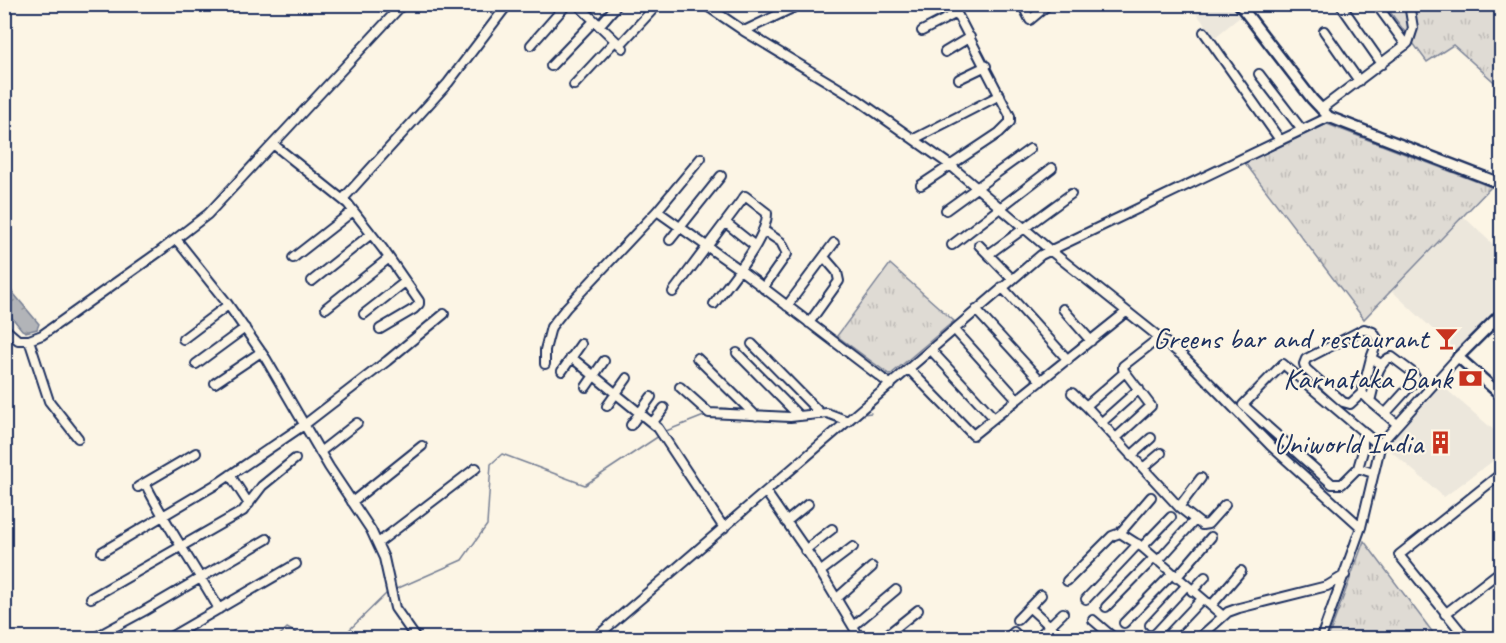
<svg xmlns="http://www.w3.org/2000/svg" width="1506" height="643" viewBox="0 0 1506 643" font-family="Caveat,sans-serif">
<defs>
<pattern id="grass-tufts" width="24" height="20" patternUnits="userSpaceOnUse" patternTransform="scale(1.5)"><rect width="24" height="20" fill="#dfdbd4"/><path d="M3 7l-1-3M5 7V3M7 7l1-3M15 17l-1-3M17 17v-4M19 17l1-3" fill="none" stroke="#bfbcb8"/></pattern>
<pattern id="water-ripples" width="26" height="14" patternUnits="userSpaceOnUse" patternTransform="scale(1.5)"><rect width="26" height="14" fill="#b2b4b8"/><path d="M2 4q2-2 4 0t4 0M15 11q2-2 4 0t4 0" fill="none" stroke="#909399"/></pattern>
</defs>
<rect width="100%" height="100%" fill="#fcf5e5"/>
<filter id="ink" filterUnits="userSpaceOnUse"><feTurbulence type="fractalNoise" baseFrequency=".0167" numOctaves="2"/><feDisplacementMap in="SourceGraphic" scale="12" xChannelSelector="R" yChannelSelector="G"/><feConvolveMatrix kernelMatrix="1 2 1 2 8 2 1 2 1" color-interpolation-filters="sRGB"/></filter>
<g filter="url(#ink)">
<!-- built -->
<path fill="#ece7dc" d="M1205,4l25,1 10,12 -25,20 -20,-25z
M1463,216l38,36v50l-45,49 -64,-60z
M1440,384l62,53 -1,18 -57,42 -59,-51z"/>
<!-- grass -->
<path fill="url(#grass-tufts)" stroke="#7d8599" stroke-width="1.5" d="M1385,5h116v83l-48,-43 -26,17z
M1327,124l164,63 -127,132 -119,-156z
M890,264l64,57 -64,54 -53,-39z
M1364,541l73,97h-109z"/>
<!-- water -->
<path fill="url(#water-ripples)" stroke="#767f94" stroke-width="1.5" d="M5,288h4l30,36 -2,5 -11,3 -4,-2 -17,-21z"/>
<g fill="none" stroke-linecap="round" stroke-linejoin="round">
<!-- stream -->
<path stroke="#767f94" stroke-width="1.5" d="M717,410l5,-2 21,2
M757,411l14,1
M863,414l8,-1
M845,415h3
M666,431l38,-15
M394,590l68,-30 25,-35 4,-61 11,-10 83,31 74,-49
M277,638l10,-10 18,10
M341,638l46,-45"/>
<defs>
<path id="minor" d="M577,4l46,44
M704,4l40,27 114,69 92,65 101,86 133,106 87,89 90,81
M1022,4l8,16 19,-16
M1340,4l42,60
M1376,4l30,41
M599,26l19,-22
M744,31l57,-27
M922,31l35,-18
M1324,31l35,50
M1204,32l76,108
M531,45l36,-41
M620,45l38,-41
M945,52l25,-15
M551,66l43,-45
M1259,74l43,56
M959,79l27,-13
M574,85l41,-44
M1321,109l87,-66 5,-15 -4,-24
M914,139l86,-44
M273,144l75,60 35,45 36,52v3l-5,5 -34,20
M921,185l78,-52 11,-11v-6l-58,-112
M343,199l105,-116 60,-79
M946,210l84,-61
M657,211l82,58 152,116
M726,223l29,23
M176,239l51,64 39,56 63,108 42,63 13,28 11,50 21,30
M670,240l51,-64
M952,245l100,-77
M979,245l33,34
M989,254l82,-60
M293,258l60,-47
M312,281l59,-47
M1002,287l66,73
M763,288l24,-34 -6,-12 -18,-12
M673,292l72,-96 22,17c0,27 -37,68 -53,91
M787,306l47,-63
M326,308l63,-50
M1063,309l28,32
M976,310l65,71
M364,314l41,-32
M809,323l30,-42 -2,-9 -13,-15
M4,328l14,12h11l13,-5 117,-83 49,-38 195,-210
M954,329l63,70
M183,339l45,-34
M29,340l20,61 29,37
M752,344l69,70
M931,350l63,68
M737,353l62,63
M571,357l87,71 66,100
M697,358l59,58
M196,364l49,-36
M545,364v-14l6,-23 15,-19 91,-97 44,-53
M909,369l64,66 153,-123
M562,371l19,-27
M215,383l46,-31
M586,387l18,-26
M680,387l29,26 81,4 37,-4 21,8
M1072,393l14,13 57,62 18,-15
M1362,393l9,-35
M1370,401l-8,-8 -12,11 -7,-2 -37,-33 -2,-5 2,-5 58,-30 9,3 5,8 -7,18 10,6
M607,406l20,-28
M1086,406l39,-34
M1385,414l28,-31 2,-6 -3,-5 -20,-15c-15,3 -18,31 -22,44l27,23
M653,422l11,-14
M1101,423l38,-34
M631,425l20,-28
M1115,439l36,-33 -28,-37v-3l36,-28
M320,452l37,-29
M1131,456l20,-18
M1143,468l36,39 23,18 6,-1 17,-19
M1358,468l5,-17v-20
M1373,473l-15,-5 -16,16h-10l-89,-79 40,-41 91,77 7,2
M230,475l19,29
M145,483c22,44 50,84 74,126
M138,487l58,-34
M766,492l49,71 45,75
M352,502l70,-56
M1179,507l22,-29
M786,522l22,-18
M1120,533l31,-36
M378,543l98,-75
M1142,547l29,-30
M805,550l27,-21
M102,552l118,-70 84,-57 83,-64 57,-47
M1158,561l37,-41
M820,572l33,-25
M1176,578l35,-41
M1067,581l45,-45 8,-3 22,14 81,69
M1192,591l13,-14
M91,598l152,-87 19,-25 33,-27
M836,599l36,-32
M1086,599l52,-55
M1211,606l30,-35
M1029,607l34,31
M1106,607l48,-49
M1445,614l57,-44
M1017,620l24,-25
M1093,620l21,18
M1124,623l48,-49
M1150,625l36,-39
M853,626l43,-36
M172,636l124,-72
M1167,636l35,-37
M96,637l48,-26 123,-72
M1141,637l2,1
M463,638h1
M595,638l446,-383 288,-138
M883,638l35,-28
M1007,638l7,-6 6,6
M1037,638l26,-25
M1199,638l29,-26 11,-4 88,-22 18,-11
M1321,638l40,-111 20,-84 77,-86
M1466,638l-67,-83 103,-82"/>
<path id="major" d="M1239,4l73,95 17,18 173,67
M1502,313l-44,44 44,39"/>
</defs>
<!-- minor casing -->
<use href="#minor" stroke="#1b2f5e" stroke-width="12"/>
<!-- major casing -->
<use href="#major" stroke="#1b2f5e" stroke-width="14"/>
<!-- minor -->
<use href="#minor" stroke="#fcf5e5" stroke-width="8"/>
<!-- major -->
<use href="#major" stroke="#fcf5e5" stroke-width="9"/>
</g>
</g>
<!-- icons -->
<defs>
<symbol id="bar-bare" viewBox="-9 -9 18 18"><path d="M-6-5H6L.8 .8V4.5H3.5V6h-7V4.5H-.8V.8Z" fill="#c8321e" stroke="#fcf5e5" stroke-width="2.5" paint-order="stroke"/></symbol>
<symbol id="bank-bare" viewBox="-9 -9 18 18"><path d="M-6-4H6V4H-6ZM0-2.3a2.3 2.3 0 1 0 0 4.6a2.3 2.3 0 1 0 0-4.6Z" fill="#c8321e" stroke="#fcf5e5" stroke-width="2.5" paint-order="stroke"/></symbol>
<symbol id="building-bare" viewBox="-9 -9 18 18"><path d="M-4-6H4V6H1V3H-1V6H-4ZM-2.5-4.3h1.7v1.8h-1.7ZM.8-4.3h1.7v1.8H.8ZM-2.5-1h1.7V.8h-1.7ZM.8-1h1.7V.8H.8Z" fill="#c8321e" stroke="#fcf5e5" stroke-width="2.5" paint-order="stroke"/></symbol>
</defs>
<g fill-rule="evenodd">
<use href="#bar-bare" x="1430" y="322" width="33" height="33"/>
<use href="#bank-bare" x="1454" y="362" width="33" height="33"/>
<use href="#building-bare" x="1424" y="426" width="33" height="33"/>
</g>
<g text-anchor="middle" stroke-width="4.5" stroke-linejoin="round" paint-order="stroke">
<!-- poi labels -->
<g font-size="30" fill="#1b2f5e" stroke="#fcf5e5" text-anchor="end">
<text x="1428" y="348">Greens bar and restaurant</text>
<text x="1452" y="388">Karnataka Bank</text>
<text x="1423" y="453">Uniworld India</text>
</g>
</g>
<!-- margin -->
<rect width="1506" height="643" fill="none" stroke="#fcf5e5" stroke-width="24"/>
<rect x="12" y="12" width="1482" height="619" fill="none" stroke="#1b2f5e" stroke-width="2" filter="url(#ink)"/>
</svg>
